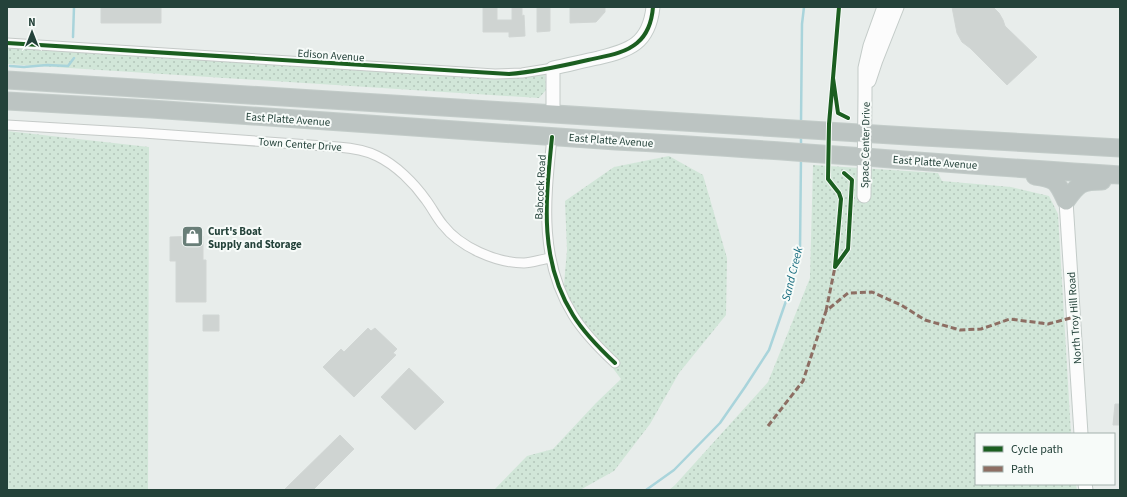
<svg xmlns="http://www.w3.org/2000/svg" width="1127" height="497" viewBox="0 0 1127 497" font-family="'Source Sans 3',sans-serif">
<defs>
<pattern id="grass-dots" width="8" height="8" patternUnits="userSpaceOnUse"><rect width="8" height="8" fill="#d1e6d8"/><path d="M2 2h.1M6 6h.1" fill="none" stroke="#b3c6ba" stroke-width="1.8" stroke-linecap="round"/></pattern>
</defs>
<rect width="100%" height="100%" fill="#e8edeb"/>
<!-- grass -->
<path fill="url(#grass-dots)" d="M7,45l352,20 145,14 41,-5 1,16 -7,8 -532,-34z
M7,131l142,16 -1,343h-141z
M669,156l34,19 24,83 -1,57 -47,58 -29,51 -36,47 -34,19h-86l33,-34 26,-7 43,-46 25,-24 -27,-36 -31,-47 4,-46 -2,-49 49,-34z
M813,165l125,8 4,8 69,6 38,9 9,18 13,220h-95v50h100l1,6h-408l6,-5 93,-103 42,-104z"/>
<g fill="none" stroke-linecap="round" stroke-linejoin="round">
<!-- stream -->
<path stroke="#a9d4db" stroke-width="2.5" d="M73,37l1,-30
M10,66l14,1 23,-2 21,1 6,-8
M801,122l1,-98 2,-17
M801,146v-11
M646,490l28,-20 46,-47 25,-36 24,-37 17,-49 14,-51 1,-93"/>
</g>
<!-- building -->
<path fill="#cfd4d2" stroke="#d1d6d4" d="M101,7h60v16h-60z
M483,7h14v13h15v-13h10v9l2,-1 1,21 -16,1v-5h-26z
M537,7h13v24l-13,1z
M570,7h35v5l-9,10 -26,1z
M952,7h41l6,6 4,7 2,6 32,31 -30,28 -37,-37 -8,-6 -5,-9z
M203,236v24h3v42h-30v-41h-6v-24z
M203,315h16v16h-16z
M368,328l3,3 4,-3 22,21 -4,4 3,2 -42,42 -31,-30 18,-18 3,3z
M409,368l35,34 -29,28 -34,-33z
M1115,404h5v21h-7z
M340,435l14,14 -41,41h-29z"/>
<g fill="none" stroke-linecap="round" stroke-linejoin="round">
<defs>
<path id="street" d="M7,43l488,31 27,-1 31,-5
M7,125l136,8 195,14c14,1 27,3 39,9 19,9 37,27 49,44 6,8 11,18 17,25 17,22 53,38 81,38 8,0 18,-4 27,-5
M552,137c-6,61 -14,122 21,178 11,18 26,33 42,48"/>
<path id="secondary" d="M869,81l7,-21 21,-53
M553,114v-46c15,-3 30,-7 45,-10 32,-8 51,-14 55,-51
M864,196l1,-102v-26l5,-22 14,-39
M1066,201l15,233
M1085,484l1,6"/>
<path id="highway" d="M7,80l917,57 196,11
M7,101l144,8 465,32c168,8 336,24 504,34
M1035,176c22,3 22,6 31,25 12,-17 15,-20 36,-20"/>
</defs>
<!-- street casing -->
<use href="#street" stroke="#c5cac8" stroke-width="11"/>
<!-- secondary casing -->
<use href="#secondary" stroke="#c3cbc8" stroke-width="15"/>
<!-- highway casing -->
<use href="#highway" stroke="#c3ccc9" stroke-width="19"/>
<!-- street -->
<use href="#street" stroke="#fcfcfc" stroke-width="9"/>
<!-- secondary -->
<use href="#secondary" stroke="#fcfcfc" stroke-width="13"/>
<!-- highway -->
<use href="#highway" stroke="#bcc4c2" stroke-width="17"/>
<!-- quiet -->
<path stroke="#8d6e63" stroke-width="3" stroke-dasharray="6 3" stroke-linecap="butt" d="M826,311l9,-44
M768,426l35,-45 23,-70 22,-18 24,-1 29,13 24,15 35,10 21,-1 29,-10 38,5 26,-7"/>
<defs>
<path id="cycleway" d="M839,7l-6,71 5,35 10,5
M7,43l502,31c27,-2 53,-8 79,-14 17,-4 36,-6 49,-17 11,-9 15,-23 16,-36
M833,78l-4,46 -1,55 11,14 2,6 -6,68 13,-18 4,-69 -8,-7
M552,137c-6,61 -14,122 21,178 11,18 26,33 42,48"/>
</defs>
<!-- cycleway casing -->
<use href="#cycleway" stroke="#f7fbf9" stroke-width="6"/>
<!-- cycleway -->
<use href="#cycleway" stroke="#1b5e20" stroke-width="4"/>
</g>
<!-- icons -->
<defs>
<symbol id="shop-square" viewBox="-11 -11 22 22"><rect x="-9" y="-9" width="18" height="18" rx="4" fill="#697e78" stroke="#f7fbf9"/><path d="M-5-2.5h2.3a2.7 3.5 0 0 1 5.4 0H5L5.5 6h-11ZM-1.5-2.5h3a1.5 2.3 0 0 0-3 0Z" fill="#fff"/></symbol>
</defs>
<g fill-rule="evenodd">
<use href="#shop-square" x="180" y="224" width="25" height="25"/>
</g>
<g text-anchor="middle" stroke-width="4" stroke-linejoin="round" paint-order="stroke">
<!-- street labels -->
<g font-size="11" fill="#24423a" stroke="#f7fbf9">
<text transform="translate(331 55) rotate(4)" y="4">Edison Avenue</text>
<text transform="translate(288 119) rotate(4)" y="4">East Platte Avenue</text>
<text transform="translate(611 140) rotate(4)" y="4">East Platte Avenue</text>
<text transform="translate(300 144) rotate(4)" y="4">Town Center Drive</text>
<text transform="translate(865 145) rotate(-89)" y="4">Space Center Drive</text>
<text transform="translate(935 162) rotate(4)" y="4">East Platte Avenue</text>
<text transform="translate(540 187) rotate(-87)" y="4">Babcock Road</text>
<text transform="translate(1074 318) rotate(-94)" y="4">North Troy Hill Road</text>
</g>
<!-- poi labels -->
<g font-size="11" font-weight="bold" fill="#24423a" stroke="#f7fbf9" text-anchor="start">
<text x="208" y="235">Curt's Boat<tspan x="208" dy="13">Supply and Storage</tspan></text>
</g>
<!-- water labels -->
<g font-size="12" font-style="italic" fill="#1c6f80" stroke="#f7fbf9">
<text transform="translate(792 274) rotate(-76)" y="4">Sand Creek</text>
</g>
</g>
<!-- border -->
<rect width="1127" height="497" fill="none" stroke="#24423a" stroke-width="16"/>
<!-- legend -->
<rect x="975" y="433" width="140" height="52" fill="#f7fbf9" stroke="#a3b1ad"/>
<rect x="983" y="446" width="20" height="6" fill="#1b5e20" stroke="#a3b1ad"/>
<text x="1011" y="453" font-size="12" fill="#24423a">Cycle path</text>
<rect x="983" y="466" width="20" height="6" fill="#8d6e63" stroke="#a3b1ad"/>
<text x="1011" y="473" font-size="12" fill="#24423a">Path</text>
<!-- north arrow -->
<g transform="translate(32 32)" stroke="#f7fbf9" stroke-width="3" paint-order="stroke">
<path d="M0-3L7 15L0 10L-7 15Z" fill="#24423a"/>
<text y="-6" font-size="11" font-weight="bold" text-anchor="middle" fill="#24423a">N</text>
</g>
</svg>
